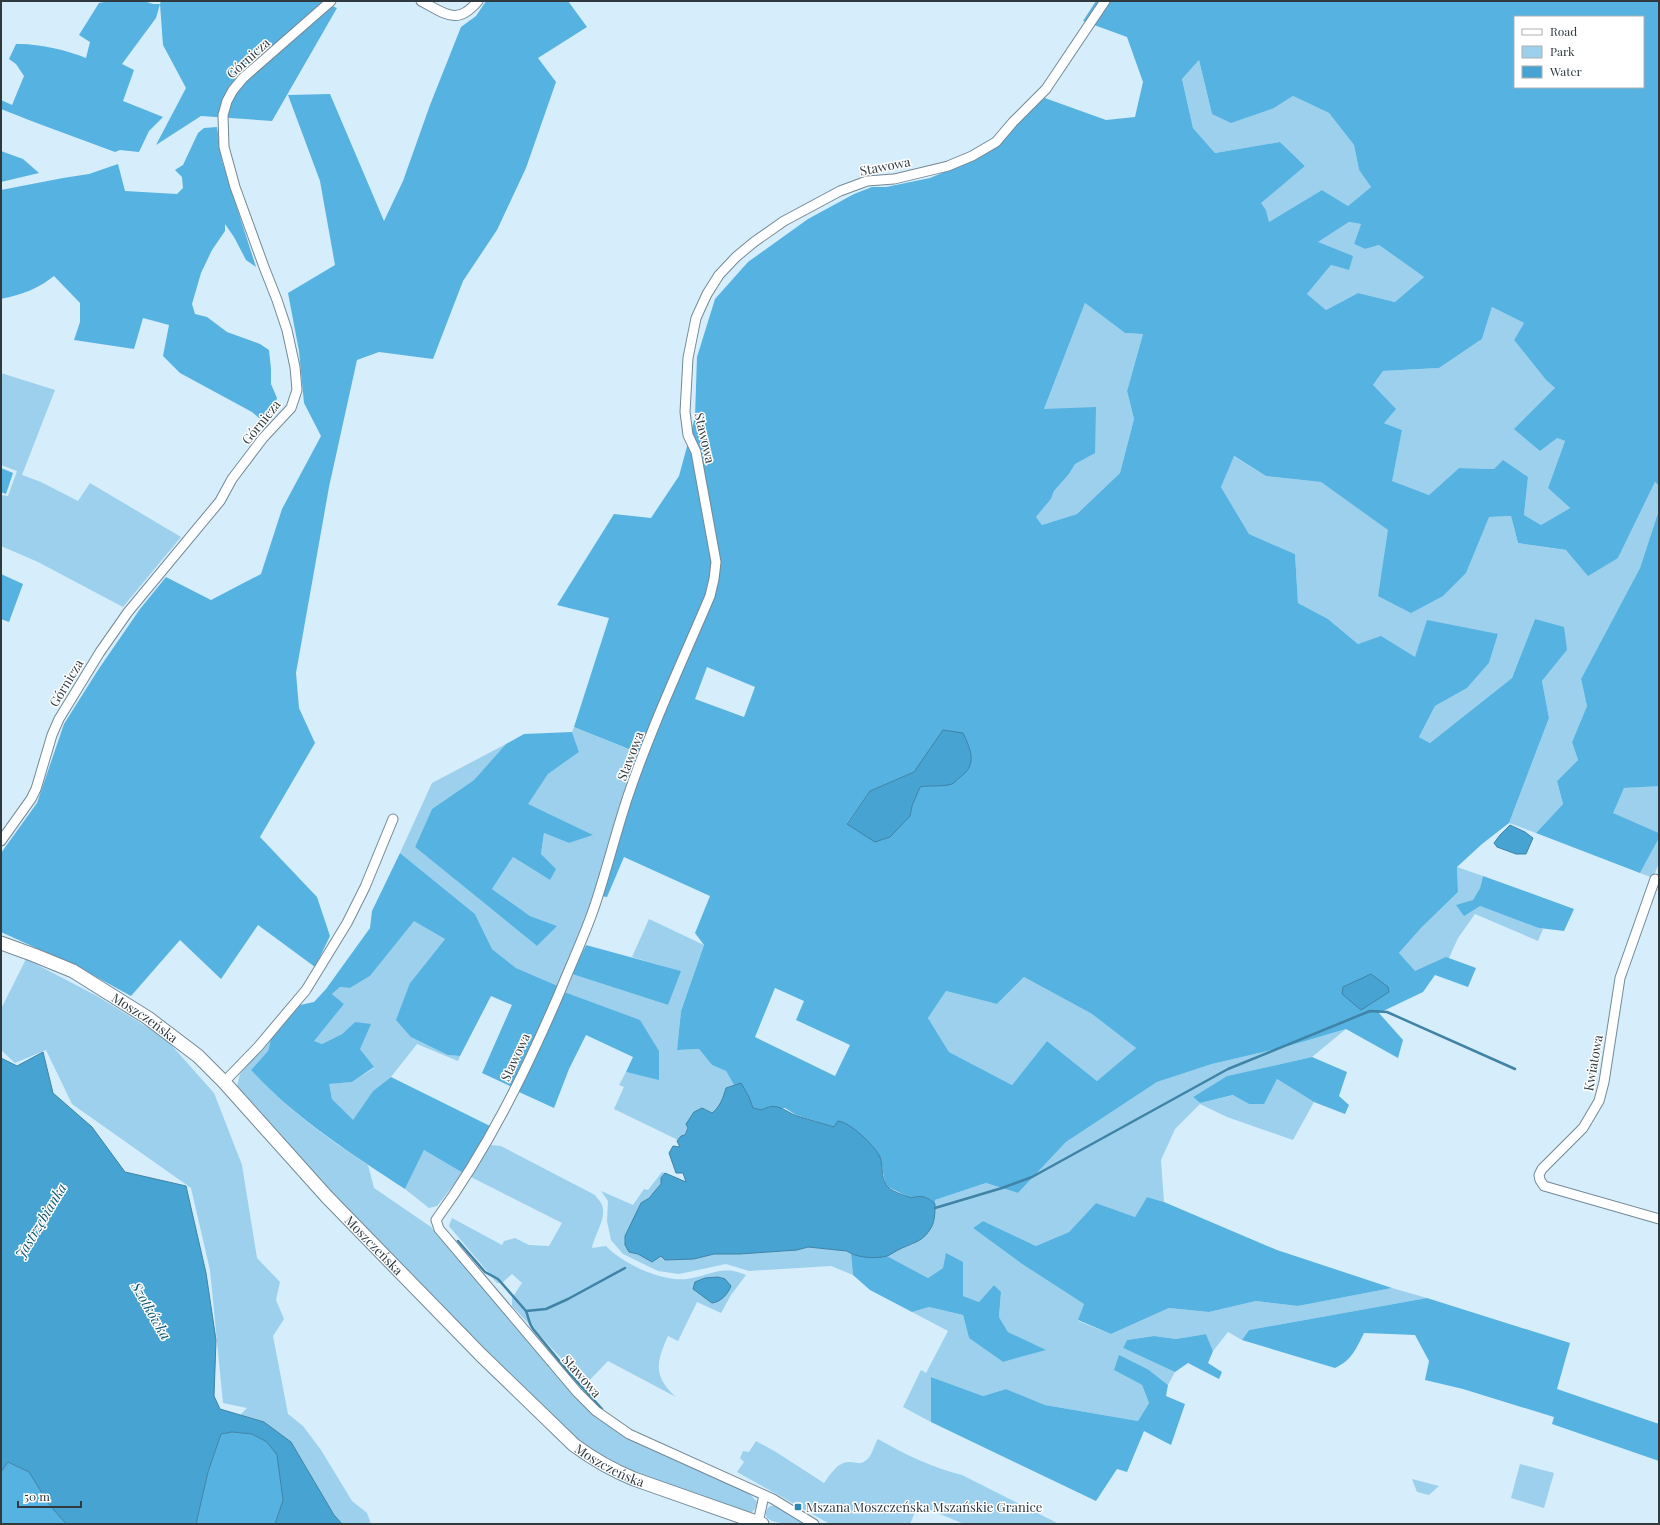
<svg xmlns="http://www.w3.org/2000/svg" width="1660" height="1525" viewBox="0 0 1660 1525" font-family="'Playfair Display',serif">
<rect width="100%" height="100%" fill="#d6edfb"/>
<!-- green -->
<path fill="#9cd0ed" d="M1199,60l13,54 62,-6 19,-12 36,17 25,32 5,25 12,17 -23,19 -26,-16 -53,33 -3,-13 -6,-7 45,-37 -25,-24 -65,11 -22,-25 -11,-49z
M1349,222l12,2 -7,20 11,5 14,-4 45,32 -29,25 -37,-9 -32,17 -19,-16 24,-29 18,5 -31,-28z
M1085,303l40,30 18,1 -16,57 7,28 -14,54 -43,41 -35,11 -6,-8 15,-18 3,-8 15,-17 6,-10 -31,-55z
M1492,307l32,16 -10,17 32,40 9,8 2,50 8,3 -17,47 22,20 -29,17 -17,-10 4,-38 -34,-8 -35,-1 -30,27 -38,-14 11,-51 -18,-7 -11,-38 10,-14 56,-3 43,-29z
M1,373l54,17 -33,85 19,7 37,19 12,-18 91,54 -58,70 -85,-45 -37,-16v-51l7,1 9,-25 -16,-6z
M1233,456l33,20 55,6 68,48 -11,66 88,-23 22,-56 23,-1 7,27 100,15 37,-76 4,4v24l-19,58 -59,111 6,27 -15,36 6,18 -21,21 6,23 -27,29 -27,-10 40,-105 -7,-37 25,-31 -32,-31 -23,59 -82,65 -11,-6 16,-31 32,-18 22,-25 9,-29 -83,24 -34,-21 -23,7 -30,-25 -30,-16 -3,-49 -46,-20 -28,-47z
M574,727l66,27 -47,148 -35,84 -42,-18 -24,-19 -17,-35 -75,-61 32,-70 74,-39 -32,36 -42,29 -17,38 122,99 19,-20 -26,-10 -38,-27 21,-32 37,23 -9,-26 3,-21 25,10 23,-8 -65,-31 21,-30 31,-22 -7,-20z
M1651,786h8v47l-47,-20 12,-25z
M1659,838v25l-6,15 -13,-5z
M1457,867l26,9 -3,12 -7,12 7,6 63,23 -5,12 -63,-27 -17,24 -9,20h-3l-31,14 -16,-19 22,-25 37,-36z
M649,919l55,26 -23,66 -4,39 22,-1 13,16 14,6 8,14 -8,3c-3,10 -6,19 -15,25l-9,-5 -14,20 -3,7 -4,1 -3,4 -64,-31 10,-22 -5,-2 7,-13 33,7 -95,-87 8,-18 96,31 12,-34 -48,-14z
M414,920l31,19 -35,44 38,72 12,1 -2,5 -41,-17 -26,33 -18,14 -20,30 -21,-22 -4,-15 24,-2 22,-14 -14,-19 -5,-27 -13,12 -20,10 -9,-3 31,-37 -12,-10 8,-7 10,1 20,-12z
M26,959l71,37 68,42 49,55 28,72 15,93 23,24 -4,18 8,19 -11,17 15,78 15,12 18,24 31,51 15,12 4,11h-29l-8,-9 -43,-73 -27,-20 -24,-7 7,-7 -24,-5 -13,-133 -19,-82 -119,-84 -26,-54 -31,13 -14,-13v-41z
M1024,977l68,37 44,34 -39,33 -50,-40 -35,44 -63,-33 -21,-34 18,-27 51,13z
M1346,1029l-34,28 -85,19 -34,21 7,6 34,-8 15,9 28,-25 37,23 -21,38 -66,-23 -27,-13 -25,25 -14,31 3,42 -17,-5 -12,20 -39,-14 -27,29 -33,14 -53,-25 -10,7 49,36 62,40 -6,17 33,13 58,-26 40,4 47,-11 42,5 94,-18 35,10 -178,32 -7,10 -14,-8 -15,19 -7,-17 -30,5 -22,-3 -27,4 -4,8 52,24 -7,13 -19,-15h-35l28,15 7,18 -11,18 -93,-16 -39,-16 -23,7 -52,-19v45l-28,-15 18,-37 5,3 22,-42 -36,-19 17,-5 34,8 6,23 34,24 42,-12 -37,-18 -9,-15 2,-24 -7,-8 -15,17 -16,-6 -20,-28 -15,10 -41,-22 12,-7 15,-5 21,-44 51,-17 32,10 48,-51 91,-60 55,-18 73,-17z
M271,1039l-3,12 -17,19c34,37 75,68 117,95l6,23 57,39 147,172 22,21 27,18 122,55 8,9 -2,7 -4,4 -8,-1c-46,-16 -101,-30 -142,-56 -21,-13 -39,-30 -57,-46l-217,-222 -90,-102 3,-12z
M491,1145l10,1 94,49c2,3 6,7 7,10 5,14 -8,30 -10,43l14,-2c17,18 56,36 81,33 22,-3 35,-15 59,-4l-15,20 -10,18 -24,-11 -19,39 -10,-5c-12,27 -15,40 8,61l-68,-36 -24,25 -23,-28 -49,-52v-8l10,-15 -10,-9 -10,9h-5l-48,-57 3,-8 50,27 2,-4 11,-3 14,7 20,1 13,-23 -93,-47z
M424,1150l39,23 -26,33 -8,2 -24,-19z
M662,1172l3,1c-4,5 -2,6 -4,11 -4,8 -15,14 -20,20 -6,7 -10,37 -12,48l9,2 14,8 9,-6 5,4 28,-1 20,-5h26l57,-4 11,-3 39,4 4,3 2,21 -22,-9 -82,5 -23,-7 -47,10 -21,-3 -35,-17 -12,-14 -4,-19 1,-20 -7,-10 32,14 11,-16 4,1z
M878,1439c26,15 55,29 84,36l97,49h-95l-46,-19 -8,19h-80l-93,-52 7,-10 -4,-4 3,-7 6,1 7,-11 20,11 48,31c6,-8 14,-22 26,-21 6,0 10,3 15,-1 8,-5 8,-15 13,-22z
M1520,1464l34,9 -10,35 -33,-10z
M1412,1479l27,7 -10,9 -12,-3z
M770,1506h5l32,18c-9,0 -42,1 -41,-10 0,-4 2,-6 4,-8z"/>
<!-- forest -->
<path fill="#56b2e1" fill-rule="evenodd" d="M109,1h35l9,3h7l1,-3h157l19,7 -65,113 -71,-5 -45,29 30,-57 -23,-43 -3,-41 -4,14 -34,46 12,6 -11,31 40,16 -14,14 -10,21 -19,-2 -5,2 -81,-30 -33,-13v-9l11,5 12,-29 -8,-12 -7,-5 7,-15c20,-1 51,6 70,14l4,-16 -11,-7 20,-32z
M486,1h82l19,26 -49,31 18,24 -30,86 -29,62 -34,51 -30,78 -54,-7 -22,8 -28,127 -33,186 3,35 16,35 -55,94 57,60 13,39 -15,31 -57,-42 -37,54 -41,-39 -49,56 -51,-28 -79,-36v-79l36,-50 27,-79 34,-54 42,-61 26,-32 45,23 50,-26 21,-65 39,-73 -17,-33 -5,-52 -11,-58 47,-28 -15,-84 -32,-86 42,-1 54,127 19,-40 27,-76 31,-78 15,-11z
M1096,1h563v485l-4,-4 -37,76 -30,18 -22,-26 -48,-7 -7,-27 -22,1 -23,56 -23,23 -32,17 -33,-17 10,-66 -67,-48 -55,-6 -32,-20 -13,31 28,47 46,20 3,49 30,16 30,25 23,-8 34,21 12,-37 71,14 -9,29 -22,25 -32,18 -16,31 11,6 82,-65 23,-59 29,8 3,23 -25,31 7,37 -40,105 -27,21 -25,23 1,25 -37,36 -22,25 16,18 31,-14 30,11 -8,19 -33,-12 -12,17 -44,21 24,27 -5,18 -52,-29 -61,18 -73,17 -55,18 -91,60 -48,51 -32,-10 -51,17v4c-8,-8 -14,-9 -24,-6l-23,-11 -3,-4 -3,-17 -48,-39 -38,-12 -11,-7 -23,2 -9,-2 -4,-11 -8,-13 -7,1 -8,-14 -14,-6 -13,-16 -22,1 4,-39 23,-66 -9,-12 15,-37 -86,-39 -17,40 -6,-1 45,-140 -72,-29 35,-109 -52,-13 57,-91 37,4 28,-42 16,-59 2,-60 18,-58 33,-37 60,-43 46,-25 18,-7h14l44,-9 46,-19 25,-16 41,-46 64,23 29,-3 8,-35 -16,-45 -44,-16zM1515,17h128v70h-128zM1199,60l13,54 19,9 43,-15 19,-12 36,17 25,32 5,25 12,17 -23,19 -26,-16 -53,32 -3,-12 -5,-7 44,-37 -25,-24 -65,11 -22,-25 -11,-49zM1349,222l12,2 -7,20 11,5 14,-4 45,32 -29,25 -37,-9 -32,17 -19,-16 24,-29 18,5 4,-14 -35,-14zM1085,303l40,30 18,1 -16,57 7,28 -14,54 -43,41 -35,11 -6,-8 15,-18 3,-8 15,-17 6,-10 20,-11 1,-46 -52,2zM1492,307l32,16 -10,17 32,40 9,8 -41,41 26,22 17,-13 8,3 -17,47 22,20 -29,17 -17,-10 4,-38 -25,-17 -9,9 -35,-1 -30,27 -37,-14 10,-51 -18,-7 12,-14 -23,-24 10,-14 56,-3 43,-29zM707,667l48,20 -11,30 -49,-18zM914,772l24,12 -18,3 -8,19 -2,10 -63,7 23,-32zM1024,977l68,37 44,34 -39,33 -50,-40 -35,44 -63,-33 -21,-34 18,-27 51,13zM775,988l29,13 -8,19 54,25 -15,31 -80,-39z
M217,127l5,34 34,106 -10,-7 -12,-23 -9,-13v7l-13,19 -11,23 -9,31 3,10 12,3 20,15 33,12 9,6 2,19v15l6,14 -4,13 -8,12 -13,-11 -72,-39 -17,-17 6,-31 -26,-7 -9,31 -60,-9 6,-18v-19l-26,-27c-18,14 -31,18 -53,23v-109l62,-12 26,-4 29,-10 7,27 52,3 6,-6 -1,-11 -7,-7 8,-5 15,-32 6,-5z
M1,151l22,8 16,14 -38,9z
M1,468l12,5 -7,21 -5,-2z
M1659,510v276l-35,2 -11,25 46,20v5l-19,35 -104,-40 27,-29 -6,-23 21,-21 -6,-18 15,-36 -6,-27 59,-111z
M1,574l22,10 -14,38 -8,-3z
M572,732l7,20 -31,22 -20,30 65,31 -24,8 -25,-10 -3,21 15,15 -6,11 -37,-23 -21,32 38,27 27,10 -20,20 -122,-99 17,-38 42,-29 32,-36 18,-10z
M400,853l75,61 17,35 24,19 42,18 -46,101 -30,-14 30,-68 -21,-9 -31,60 -12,-1 -37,-18 -15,-17 14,-37 35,-44 -31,-18 -44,55 -20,12 -10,-1 -8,7 12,10 -30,37 8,3 20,-10 13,-12 16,2 -11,25 14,18 -22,15 -23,2 3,15 21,21 20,-29 18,-14 99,49 -27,47 -39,-23 -19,39c-55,-36 -110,-71 -154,-119l17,-19 3,-12 29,-34 14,-3 12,-13 44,-61 2,-17z
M1483,876l91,33 -10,22 -25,-3 -59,-22 -16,10 -8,-11 17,-5 7,-12z
M586,945l95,26 -13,34 -96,-31z
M564,992l76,28 19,31v29l-33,-8 7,-15 -47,-22 -17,34 -15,39 -35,-16z
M1312,1057l35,15 -8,24 10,9 -4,9 -31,-12 -37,-23 -13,25h-15l-16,-9 -33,8 -7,-6 34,-21z
M1147,1197l17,5 113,48 115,38 -94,18 -42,-5 -47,11 -40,-4 -58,26 -33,-14 6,-16 -62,-40 -49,-36 10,-7 53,25 33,-14 27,-29 39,14z
M946,1253l17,9v34l16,6 15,-17 7,7 -2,25 9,15 38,18 -43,12 -34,-24 -6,-23 -34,-8 -17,5 -42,-22 -17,-15 -2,-21 16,3 20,-1 41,22 15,-10z
M1427,1298l143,45 -13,46 102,35v37l-107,-37 2,-7 -91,-28 -38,-9 4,-19 -14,-26 -51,-2c-8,16 -12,27 -29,35l-93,-28 7,-10z
M1206,1334l7,17 -5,12 14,9 -3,7 -31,-16 -13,9 -52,-24 4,-8 27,-4 22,3z
M1119,1355l30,15 19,15 -2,11 19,8 -14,41 -27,-14 -17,41 -10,-3 -21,32 -165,-79v-45l52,19 23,-7 39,16 93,16 11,-18 -7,-18 -28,-15z
M232,1432l20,2 15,8 11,13 5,45 -8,24h-79l12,-52 13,-38z
M8,1462l21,10 19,31 18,21h-65v-52z"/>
<!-- water -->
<path fill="#46a3d2" stroke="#3f83a6" d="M943,730l20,3c8,17 15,32 -4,45 -2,2 -5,5 -7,6 -9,3 -22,1 -32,3l-8,19 -2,10 -20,21 -15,5 -28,-18 23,-33 44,-19z
M1510,825l15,7 8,6 -7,16h-10l-19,-7 -3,-4 6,-8z
M1371,974l17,13 1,5 -28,18 -19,-16 1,-7z
M43,1052l10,41 39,34 33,45 61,14 20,87 10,67 -2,56 6,13 44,13 27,20 43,73 8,9h-67l8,-24 -6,-45 -10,-13 -15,-8 -20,-2 -11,2 -13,38 -12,52h-130l-18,-21 -19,-31 -21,-10 -7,10v-414l16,8z
M741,1083l8,14 4,11 9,2c15,-9 22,1 35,6 12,4 25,7 37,11l4,-6c12,1 37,25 42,36 3,8 1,20 6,28 4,6 18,10 25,13 10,-3 16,-2 24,6 0,10 0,19 -6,27 -8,12 -20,13 -31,19 -4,2 -8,5 -11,6 -11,3 -31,2 -40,-5l-39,-4 -11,3 -57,4h-26l-20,5 -29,1 -4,-4 -9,6 -14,-8 -9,-2 -4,-7v-9l16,-33 8,-5 12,-14v-6l4,-5 21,9 -3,-9h-7l-7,-20 4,-7 7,1 -3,-6 4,-5 4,-1 3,-7 -2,-4 8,-12 8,-4 10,5c8,-6 11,-15 14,-25z
M718,1277l7,2 6,7c-3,8 -10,16 -19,17l-19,-14 2,-7 10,-4z"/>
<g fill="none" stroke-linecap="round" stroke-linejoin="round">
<!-- stream -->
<path stroke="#3f83a6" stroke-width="2.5" d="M935,1208l67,-20 30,-11 196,-108 142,-58 17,1 128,57
M458,1241l27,31 13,7 28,32
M602,1409l-32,-35 -37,-45c-5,-7 -4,-11 -7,-18l20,-2 22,-10 57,-31"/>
<defs>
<path id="street" d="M421,1c25,13 36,25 57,0
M1,841l30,-42 5,-10 16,-54 7,-16 41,-67 28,-40 92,-111 12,-22 31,-41 28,-30 6,-18 -2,-23 -8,-37 -10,-30 -13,-33 -29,-80 -11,-40 -1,-32 4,-14 6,-11 10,-12 88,-77
M1655,879l-35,99 -16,104 -5,19 -16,27 -41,41 -3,6 1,5 4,6 115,33
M224,1082l34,-35 48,-57 41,-67 18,-36 28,-68
M758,1523l6,-28
M814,1524l-41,-25 -144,-65 -33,-23 -19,-19 -138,-163 -3,-9c51,-70 89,-147 123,-226 12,-30 26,-59 36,-89 12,-36 21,-73 33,-109 23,-68 54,-134 82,-200l4,-17 2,-17 -20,-110 -8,-17 -3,-23 3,-54 8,-40 11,-24 12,-19 17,-18 18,-15 30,-21 56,-30 27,-10 27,-2 54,-13 24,-10 24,-14 17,-20 33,-33 59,-88"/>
<g id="secondary">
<path id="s1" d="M1,943l33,12 39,16 75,47 50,38 26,26 103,115 154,158 93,90c19,14 38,25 60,34l128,45"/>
</g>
</defs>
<!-- street casing -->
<use href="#street" stroke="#738996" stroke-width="11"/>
<!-- secondary casing -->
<use href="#secondary" stroke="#738996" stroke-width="15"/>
<!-- street -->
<use href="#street" stroke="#fff" stroke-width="9"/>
<!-- secondary -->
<use href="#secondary" stroke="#fff" stroke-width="13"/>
</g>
<!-- markers -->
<rect fill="#2988b4" stroke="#fff" stroke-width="1.5" x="794" y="1503" width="8" height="8" rx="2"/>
<g text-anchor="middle" stroke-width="3" stroke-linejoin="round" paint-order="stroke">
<!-- street labels -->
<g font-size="13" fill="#2f393e" stroke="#fff">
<text transform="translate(248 58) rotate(-42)" y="5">Górnicza</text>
<text transform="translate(885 166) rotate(-11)" y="5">Stawowa</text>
<text transform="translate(261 422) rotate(-51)" y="5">Górnicza</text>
<text transform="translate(705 438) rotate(77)" y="5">Stawowa</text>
<text transform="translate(66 683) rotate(-59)" y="5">Górnicza</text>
<text transform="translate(630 756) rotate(-69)" y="5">Stawowa</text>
<text dy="5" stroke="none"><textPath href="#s1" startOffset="163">Moszczeńska</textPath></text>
<text transform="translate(515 1057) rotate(-65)" y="5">Stawowa</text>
<text transform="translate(1593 1063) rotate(-80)" y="5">Kwiatowa</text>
<text dy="5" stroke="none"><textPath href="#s1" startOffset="487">Moszczeńska</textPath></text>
<text transform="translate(582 1376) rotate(49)" y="5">Stawowa</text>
<text dy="5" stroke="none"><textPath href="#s1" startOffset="811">Moszczeńska</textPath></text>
</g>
<!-- poi labels -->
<g font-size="13" fill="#2f393e" stroke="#fff" text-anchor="start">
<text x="806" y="1512">Mszana Moszczeńska Mszańskie Granice</text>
</g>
<!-- water labels -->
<g font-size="14" font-style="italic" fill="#085574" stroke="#fff">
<text transform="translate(41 1221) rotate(-59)" y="5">Jastrzębianka</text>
<text transform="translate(151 1311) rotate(60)" y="5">Szotkówka</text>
</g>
</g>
<!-- border -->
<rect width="1660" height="1525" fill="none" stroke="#2f393e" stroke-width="4"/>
<!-- legend -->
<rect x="1514" y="16" width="130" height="72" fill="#ffffff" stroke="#acb0b2"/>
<rect x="1522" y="29" width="20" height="6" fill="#ffffff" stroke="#acb0b2"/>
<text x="1550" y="36" font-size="12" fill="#2f393e">Road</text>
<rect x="1522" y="46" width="20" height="12" fill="#9cd0ed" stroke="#acb0b2"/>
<text x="1550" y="56" font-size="12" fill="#2f393e">Park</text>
<rect x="1522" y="66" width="20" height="12" fill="#46a3d2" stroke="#acb0b2"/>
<text x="1550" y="76" font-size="12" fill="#2f393e">Water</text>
<!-- scale -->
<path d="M18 1501v6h63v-6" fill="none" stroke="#2f393e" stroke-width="2"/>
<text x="24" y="1501" font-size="12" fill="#2f393e" stroke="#ffffff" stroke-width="3" paint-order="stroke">50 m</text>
</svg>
